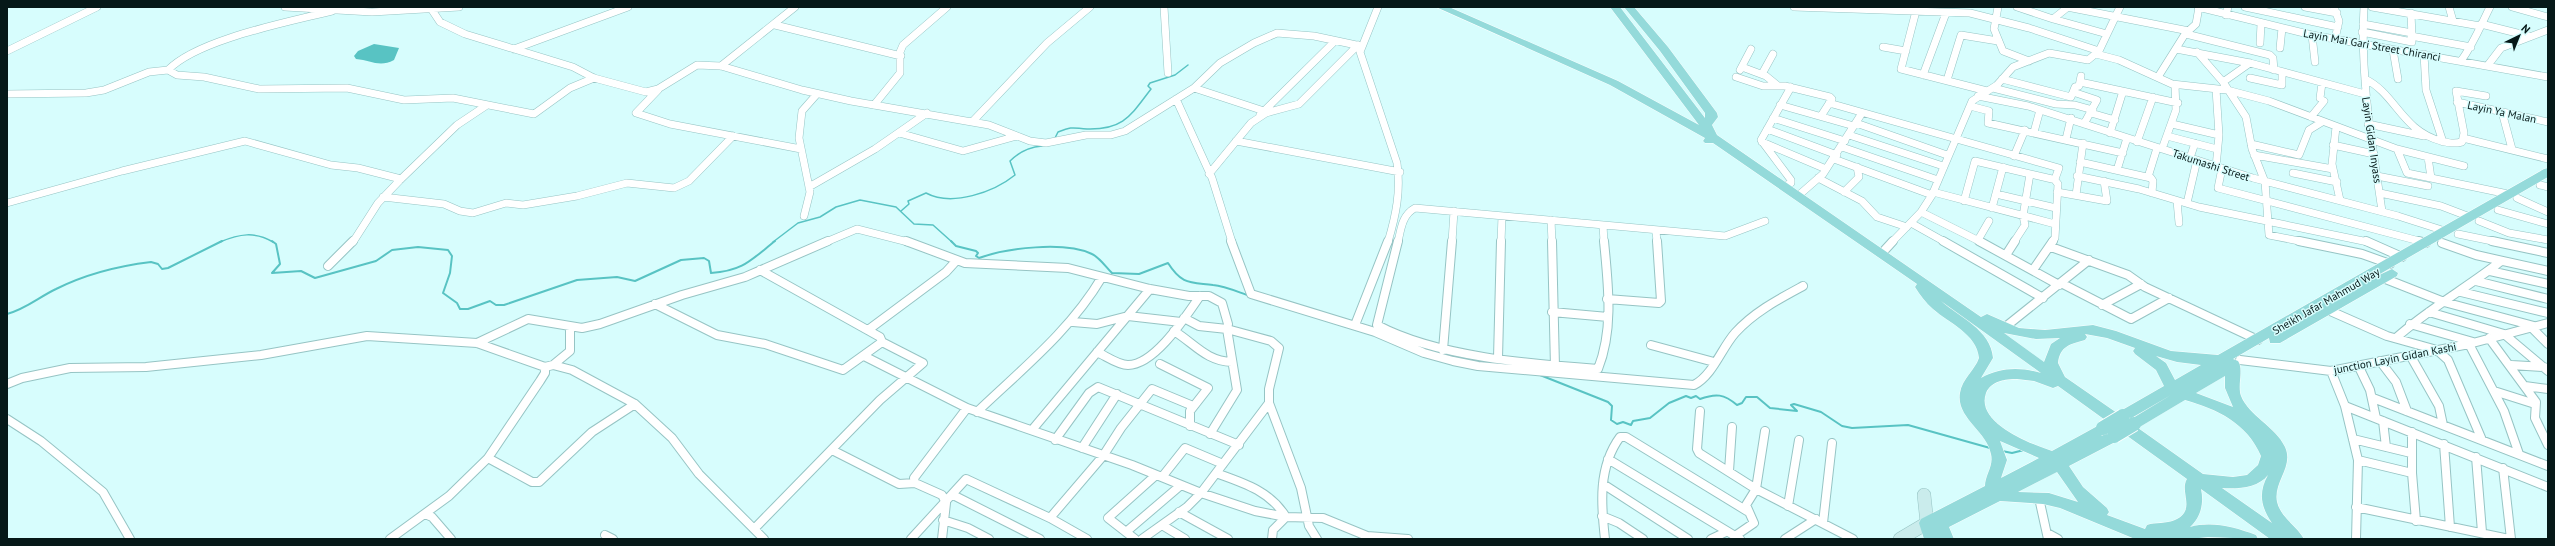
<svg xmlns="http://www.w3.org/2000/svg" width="2555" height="546" viewBox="0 0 2555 546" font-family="'PT Sans',sans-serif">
<rect width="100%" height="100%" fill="#d7fdfd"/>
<!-- water -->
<path fill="#58c3c3" d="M374,44l25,4 -5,12c-15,8 -23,0 -38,-1l-2,-3 4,-5z"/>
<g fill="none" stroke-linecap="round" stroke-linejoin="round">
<!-- stream-far1 -->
<path stroke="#58c3c3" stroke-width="1.5" d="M1055,138l3,-6c16,-6 14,-4 29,-3 37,1 44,-14 64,-40l-3,-3 2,-3 25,-8 13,-10
M901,211l8,-7 -1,-3 18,-8c26,14 68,-1 89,-18l-5,-14c9,-9 19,-14 32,-15
M220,242c19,-8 35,-11 53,0
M773,242l25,-19 22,-6 16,-10 24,-7 36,7 18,17 19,1 19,17"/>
<!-- stream -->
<path stroke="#58c3c3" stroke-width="2" d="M272,241l4,3 4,20 -8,9 29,-2 14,7 61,-17 16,-11 26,-3 30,3 4,6 -2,17 -7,20 14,10 3,6h8l22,-8 6,4h8l73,-25 40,-3 18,4 46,-21 23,-2 5,3 2,12c32,-2 40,-13 64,-32
M951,241l5,5 20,5 2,2 -2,3 3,2c28,-10 85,-17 113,-4 7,3 14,13 20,19l27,1 29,-11c14,22 22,19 45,22 12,1 25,7 37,11
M7,314c19,-5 32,-17 49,-25 30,-15 62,-23 95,-27l7,2 4,5 6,-1 54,-27
M1540,375l68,27 4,4 -1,14 6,4 6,-2 8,3 2,-4 17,-3 19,-15 17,-7 5,2 5,-2 4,3c16,-6 24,-5 37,6l5,-2 4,-6h11l13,11 27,3 -6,-6 3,-1 27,8 21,14 10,2 56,-3 82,23
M2002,451l10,2 12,-3"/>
<defs>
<path id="street-far1" d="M285,7l87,5 87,-5
M1164,7l4,66
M1378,7l-18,45 37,111c4,28 -1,52 -9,79
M1794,7l176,6 59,15 70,23
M1998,7l-4,22 9,22 26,10
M2017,7l36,12 15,-12
M2067,7l122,24
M2198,7l114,28 236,42
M2245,7l93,20
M2305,7l32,6
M2334,7l5,14 -4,18
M2364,7c-4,69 8,136 18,204
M2372,7l108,19
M2449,7l4,14
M2512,7l36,10
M432,10l8,12 25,12 108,33 21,11 52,14 12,-3 39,-24 24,1 81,24 49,11 138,24 41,16 16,2 40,-8h25l14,-4 69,-43 26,-25 34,-20 23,-10 37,3 47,10
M1916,11l-15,58 86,22
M2411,13l1,24
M2226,15l2,-8
M2053,19l54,15
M2363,24l49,9
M2481,24l48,12
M775,25l126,31
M2362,32l50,10
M2186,34l84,21 3,3 1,12
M2312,35l3,27
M2411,36l60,11
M2260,43l1,-19
M1883,47l23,4
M2280,48l2,-20
M514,49l114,-42
M2176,49l74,14 115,31
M2393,50l5,29
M7,51l90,-44
M2197,52l26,30 23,35 6,32 13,33 4,53 35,7
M2096,54l23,6 53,24 55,6 42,11 128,48 10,24 101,21
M2424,54l2,36 17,52
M2461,61c13,-18 19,-34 29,-54
M2488,65l13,-17 47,-18
M721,66l74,-59
M1742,67l24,9 11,9
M168,70c30,-31 121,-48 164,-59
M1740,70l11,-21
M1762,74l11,-20
M1923,75l23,-62
M1736,77l27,9h22l45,11 2,2 -11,17
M2158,77l27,-43 11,-10 3,-17
M2250,78l32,7v-13
M2002,79l69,18 4,-10 4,-1 2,-10
M2365,79c30,14 37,52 76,62 8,2 13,3 21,1l2,-9 -8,-42 30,5
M1947,80l14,-45 37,6
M2080,82l98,21
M2223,82l27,-19
M1194,88l70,23
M1993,88l63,16 19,1 18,5
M2216,89l3,46 -3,32
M658,90l-22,23 34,11 131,25
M2073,92l24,8 -13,24
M7,94l79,-1 18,-3 45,-18 19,-2 9,5 27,2 55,12 88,-1 57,12 49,-2 81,16 36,-26 24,-10
M1978,96l50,10 225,72 145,38 47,15
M2320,98l2,-15
M1176,99l36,79 20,64
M2457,102l91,20
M1829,103l230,65 -4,11h-3l-77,-18 -11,40
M874,105l26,-32v-21l3,-7 44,-38
M1780,105l74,21
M1970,106l19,5 -1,12 135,30
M2502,112l10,37
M2091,113l24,7
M1260,115l75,-74
M2311,117l13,-16
M1773,118l72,23
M973,121l74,-78 43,-36
M1856,123l91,32
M2172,124l47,11
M2368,124l56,12
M2336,127l-4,37 8,36
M1767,129l70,26
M2034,132l6,-22
M899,133l64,18 54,-15
M2110,133l13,-42
M1849,135l94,31
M2167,136l50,13
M2463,138l85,21
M2066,139l5,-21
M1236,141l164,31
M1762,142l64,27
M2137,142l16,-45
M2251,144l48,11 10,-25 13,-8
M2333,145l41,9
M1842,147l96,33
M2162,149l14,-39 -1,-25
M2397,149l67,17
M2254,155l79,14
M2014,156l11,-26
M2428,157l3,21
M2190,158l5,-15
M1834,159l98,36
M2080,162l71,16 2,3 -1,12
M2222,168l-4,20 205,54
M2117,170l10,-32
M2293,173l44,9
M1209,174l42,-51 15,-10 33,-9 59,-59
M2077,176l62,13 60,18 169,35
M2377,176l51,10
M2148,177l9,-29
M1818,178l44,23 15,16 30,10
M2540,185l8,2
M1785,186l6,-3v-3l-30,-40 30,-53
M809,187l66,-38 52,-36
M1844,192l15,-15 -2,-10
M1933,192l122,32
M2057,192l50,9 -3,-20
M2380,193l61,13 29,11
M1996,194l60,14
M1799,195l24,-21 39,-61
M2076,195l7,-52
M383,197l61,7 16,7 13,2 33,-10 17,2 54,-9 50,-13 47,5 15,-7 44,-45
M2517,198l31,14
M2177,201l2,22
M7,203l115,-32 123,-30 86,24 27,3 43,11
M2187,203l10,-43
M1992,208l11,-41
M2498,210l50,14
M1921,212l60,30
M804,216l6,-24 -11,-54 3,-27 15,-17
M1551,220l1,22
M2479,221l30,12 39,7
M1911,223l34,19
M1603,225l1,17
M1656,231l1,11
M2458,234l39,8
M1978,240l11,-19
M353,242l25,-39 23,-24 56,-54 30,-20
M826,242l31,-13 51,13
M1398,242c3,-13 4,-27 17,-34l310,28 40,-15
M1452,242l2,-31
M1501,242l1,-26
M1892,242l29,-30 11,-17 40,-94 25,-16 16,-18 36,-14 39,7 11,-9 21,-44
M2014,242l11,-17 -2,-9 7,-42
M2052,242l3,-4 3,-54 -4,-5"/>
<path id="street" d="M906,241l59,22 103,5 82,21 39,7h20l13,7 6,21 -1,5 44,12 8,7 -10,41v14l32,85 8,38 8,13
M1231,241l20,53 124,38 49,21 29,8 25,5 216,19c19,-10 27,-36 41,-52 19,-21 44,-34 68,-47
M1398,241l-21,84c60,32 153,39 221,44 16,-40 10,-85 6,-128
M1552,241l3,126
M1943,241l100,57
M1979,241l80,44
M2299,241l63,13 28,10
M2366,241l36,16
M2419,241l7,2
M2492,241l56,12
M2442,243l34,12 72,16
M2051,247l77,28 17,12 113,53
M1882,253l11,-12
M2006,255l9,-14
M328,266l25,-25
M2033,270l20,-29
M2490,271l58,13
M2383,278l61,24 90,24
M2476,281l72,18
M2061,283l70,36 38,-21
M2461,292l87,21
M1607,299l52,4 2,-2 -4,-60
M655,304l62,31 48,9 78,26 39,-28 -2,-5 -120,-67
M2102,305l39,-21
M2328,310l59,26 50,14 11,10 34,80
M1552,312l56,5
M2429,312l75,22 44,37
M1184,318l15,8 28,3 10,61 -27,44
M1073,322l24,2 31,-8 53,6
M2410,324l63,18
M1355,325l33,-84
M2531,327l17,17
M2004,328l85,-68
M868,330l78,-58 10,-11
M1174,331c21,13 32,30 58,31
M2396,338c32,-29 71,-50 105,-77
M2489,338l47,64 -1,16 13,27
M477,343l51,-24 54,9 18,-4 82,-29 63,-18 83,-36
M2469,344l35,67 15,43
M1651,345l63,17
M1443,350l9,-109
M1097,352c9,4 21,13 31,13 27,0 58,-49 72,-69
M2410,355l29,51 4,19
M864,356l103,52 165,57 69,28 54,18 31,6 37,1 44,18 41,3
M1498,358l3,-117
M2240,360l91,11 138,-27 79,-21
M2380,361l16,21 11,29
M1160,364l48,24 -18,23v15
M553,365l17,-14v-25
M2358,365l12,25 6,28
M2511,365l33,2
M2331,371l14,35 13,54 -2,79
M7,384l15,-6 48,-10 76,-1 115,-12 106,-19 110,7 68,24 8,-2 19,5 63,34 37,34 27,36 65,65
M2525,386l23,3
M2494,391l41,13
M2373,398l175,68
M2345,406l203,81
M1700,411l-3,38 2,4 57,36 97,50
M977,412c45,-43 93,-81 125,-135
M7,419l34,22 62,51 27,47
M2383,421l3,26
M1032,430l118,-141
M2412,432v41l4,48
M2353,439l58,14
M1055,440l34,-47 9,-6 141,58
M2444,444l6,83
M1082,448l35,-54
M832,450l67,34 16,-1 27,12 4,8 -4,36
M2476,457l6,75
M488,458l44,24h7l53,-50 43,-28
M1608,459l132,80
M2358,460l54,13
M2503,468l8,71
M1729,471l3,-44
M1216,473c28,10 54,18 70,44l-13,13 -1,9
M1162,477l23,-29 38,16
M915,483l-1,-5 53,-70
M1603,484l85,55
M953,495l87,44
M2039,498l9,41
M1788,506l11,-66
M2356,507l153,32
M1179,512l49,27
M425,514l7,3 19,22
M1602,516l17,7 24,16
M1050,518l53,-62 18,-28 31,-39 41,17
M943,520l25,8 21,11
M1823,523l9,-80
M1162,525l23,14
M754,529l126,-129 43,-37 -41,-21
M1126,532l55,-47
M2047,533l11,6
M605,535l8,4
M1735,536l19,-13 -8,-18 10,-16 9,-58
M390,539l59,-43 39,-38 52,-77 5,-8v-6
M911,539l55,-60 84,39 37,21
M1135,539l-27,-21 48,-43
M1142,539l45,-32 14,-14 68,-90
M1605,539c-4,-35 -7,-72 15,-102h6l121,74
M1711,539l15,-7
M1785,539l31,-20"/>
<path id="secondary" d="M1900,539l27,-16 -3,-28"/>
<path id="primary" d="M1436,7h13l169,74 81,44 -89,-118h10l85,111v-5l-45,-62 -36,-44h10l34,40 49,66 1,4 -6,8 5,10 264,182 6,-3 32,14 26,2 48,-5 23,6 55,20 47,4 326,-186 4,-1v9l-175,101 19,-9 6,4 -1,3 -117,67h-10l-1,-5 -36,21 5,2c6,9 -1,24 3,35 8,20 34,30 44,51 9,20 -12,35 -8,55 4,16 20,24 27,37h-34l-69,-50c3,14 0,28 -11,38 22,-6 44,0 66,8l2,4 -50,-2 -18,2h-55l-75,-31 -17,-4 -43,-3 -51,26 5,12h-30l-5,-16 2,-4 64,-33c0,-11 9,-20 6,-32 -4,-23 -35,-36 -31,-61 2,-14 15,-23 19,-35 -2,-24 -30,-35 -46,-49 -7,-6 -13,-14 -18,-22l2,-3 -204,-141h-8l-2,-2 2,-3 -95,-53zM1941,301l100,72c-20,-6 -41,-6 -60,5l12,-20c-2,-28 -34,-41 -52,-57zM2004,333l32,6 24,-1 -9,6 -7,18zM2085,334l22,4 28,10 -2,3 2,3 21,16 8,16 -47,27 -52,-36 -7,-14c2,-17 12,-19 27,-23l2,-3zM2156,356l21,6 24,3 -26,15 -9,-17zM2225,376v12l8,19 -37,-14zM2017,379l17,2 19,7 5,-2 129,93c-8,13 10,31 -12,41 -9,4 -19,2 -28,5l-2,4 -38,-14 2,-3 -2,-4 -24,-21 -14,-21 50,-26 2,-4 -2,-4 -5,-1 -13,5 9,-8 -2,-4 -5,-1 -51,28c-21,-7 -77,-28 -66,-58 5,-12 19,-14 31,-14zM2171,395l-43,26 -1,-1h1zM2185,400c32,9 62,23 76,56l-3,9 -11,10 -14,2 -30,-3 -65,-46zM2000,441l39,17 -38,20 6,-18zM2057,472l21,30 -29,-9 -31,-1zM2268,475c-10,18 -7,32 4,48l-50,-35c16,1 36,0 46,-13z"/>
</defs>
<!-- street-far1 casing -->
<use href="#street-far1" stroke="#96c4c4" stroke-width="8"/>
<!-- street casing -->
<use href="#street" stroke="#96c4c4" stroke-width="10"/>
<!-- secondary casing -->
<use href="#secondary" stroke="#96c4c4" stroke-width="14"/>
<!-- primary casing -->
<use href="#primary" stroke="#fff" stroke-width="1"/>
<!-- street-far1 -->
<use href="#street-far1" stroke="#fff" stroke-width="7"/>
<!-- street -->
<use href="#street" stroke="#fff" stroke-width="8"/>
<!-- secondary -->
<use href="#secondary" stroke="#caecec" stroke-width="13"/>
<!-- primary -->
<use href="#primary" fill="#94dada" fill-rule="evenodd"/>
<defs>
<path id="primary-bridge" d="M2103,428l20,-12
M2114,436l20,-12"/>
</defs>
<!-- primary-bridge casing -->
<use href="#primary-bridge" stroke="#fff" stroke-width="16" stroke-linecap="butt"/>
<!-- primary-bridge -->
<use href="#primary-bridge" stroke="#94dada" stroke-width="14"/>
</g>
<g text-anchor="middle" stroke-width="3" stroke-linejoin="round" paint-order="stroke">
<!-- street labels -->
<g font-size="11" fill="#061818" stroke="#d7fdfd">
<text transform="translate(2372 45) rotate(10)" y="4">Layin Mai Gari Street Chiranci</text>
<text transform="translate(2502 112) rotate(12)" y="4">Layin Ya Malan</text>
<text transform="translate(2372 140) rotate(82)" y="4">Layin Gidan Inyass</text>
<text transform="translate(2211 165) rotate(18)" y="4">Takumashi Street</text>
<text transform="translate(2326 301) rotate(-30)" y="4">Sheikh Jafar Mahmud Way</text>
<text transform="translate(2395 358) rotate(-11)" y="4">junction Layin Gidan Kashi</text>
</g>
</g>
<!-- border -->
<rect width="2555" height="546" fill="none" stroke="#061818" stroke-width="16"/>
<!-- north arrow -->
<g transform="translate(2519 36) rotate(43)" stroke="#d7fdfd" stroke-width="3" paint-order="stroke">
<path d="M0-3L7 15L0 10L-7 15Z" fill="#061818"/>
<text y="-6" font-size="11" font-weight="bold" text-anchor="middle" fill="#061818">N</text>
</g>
</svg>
